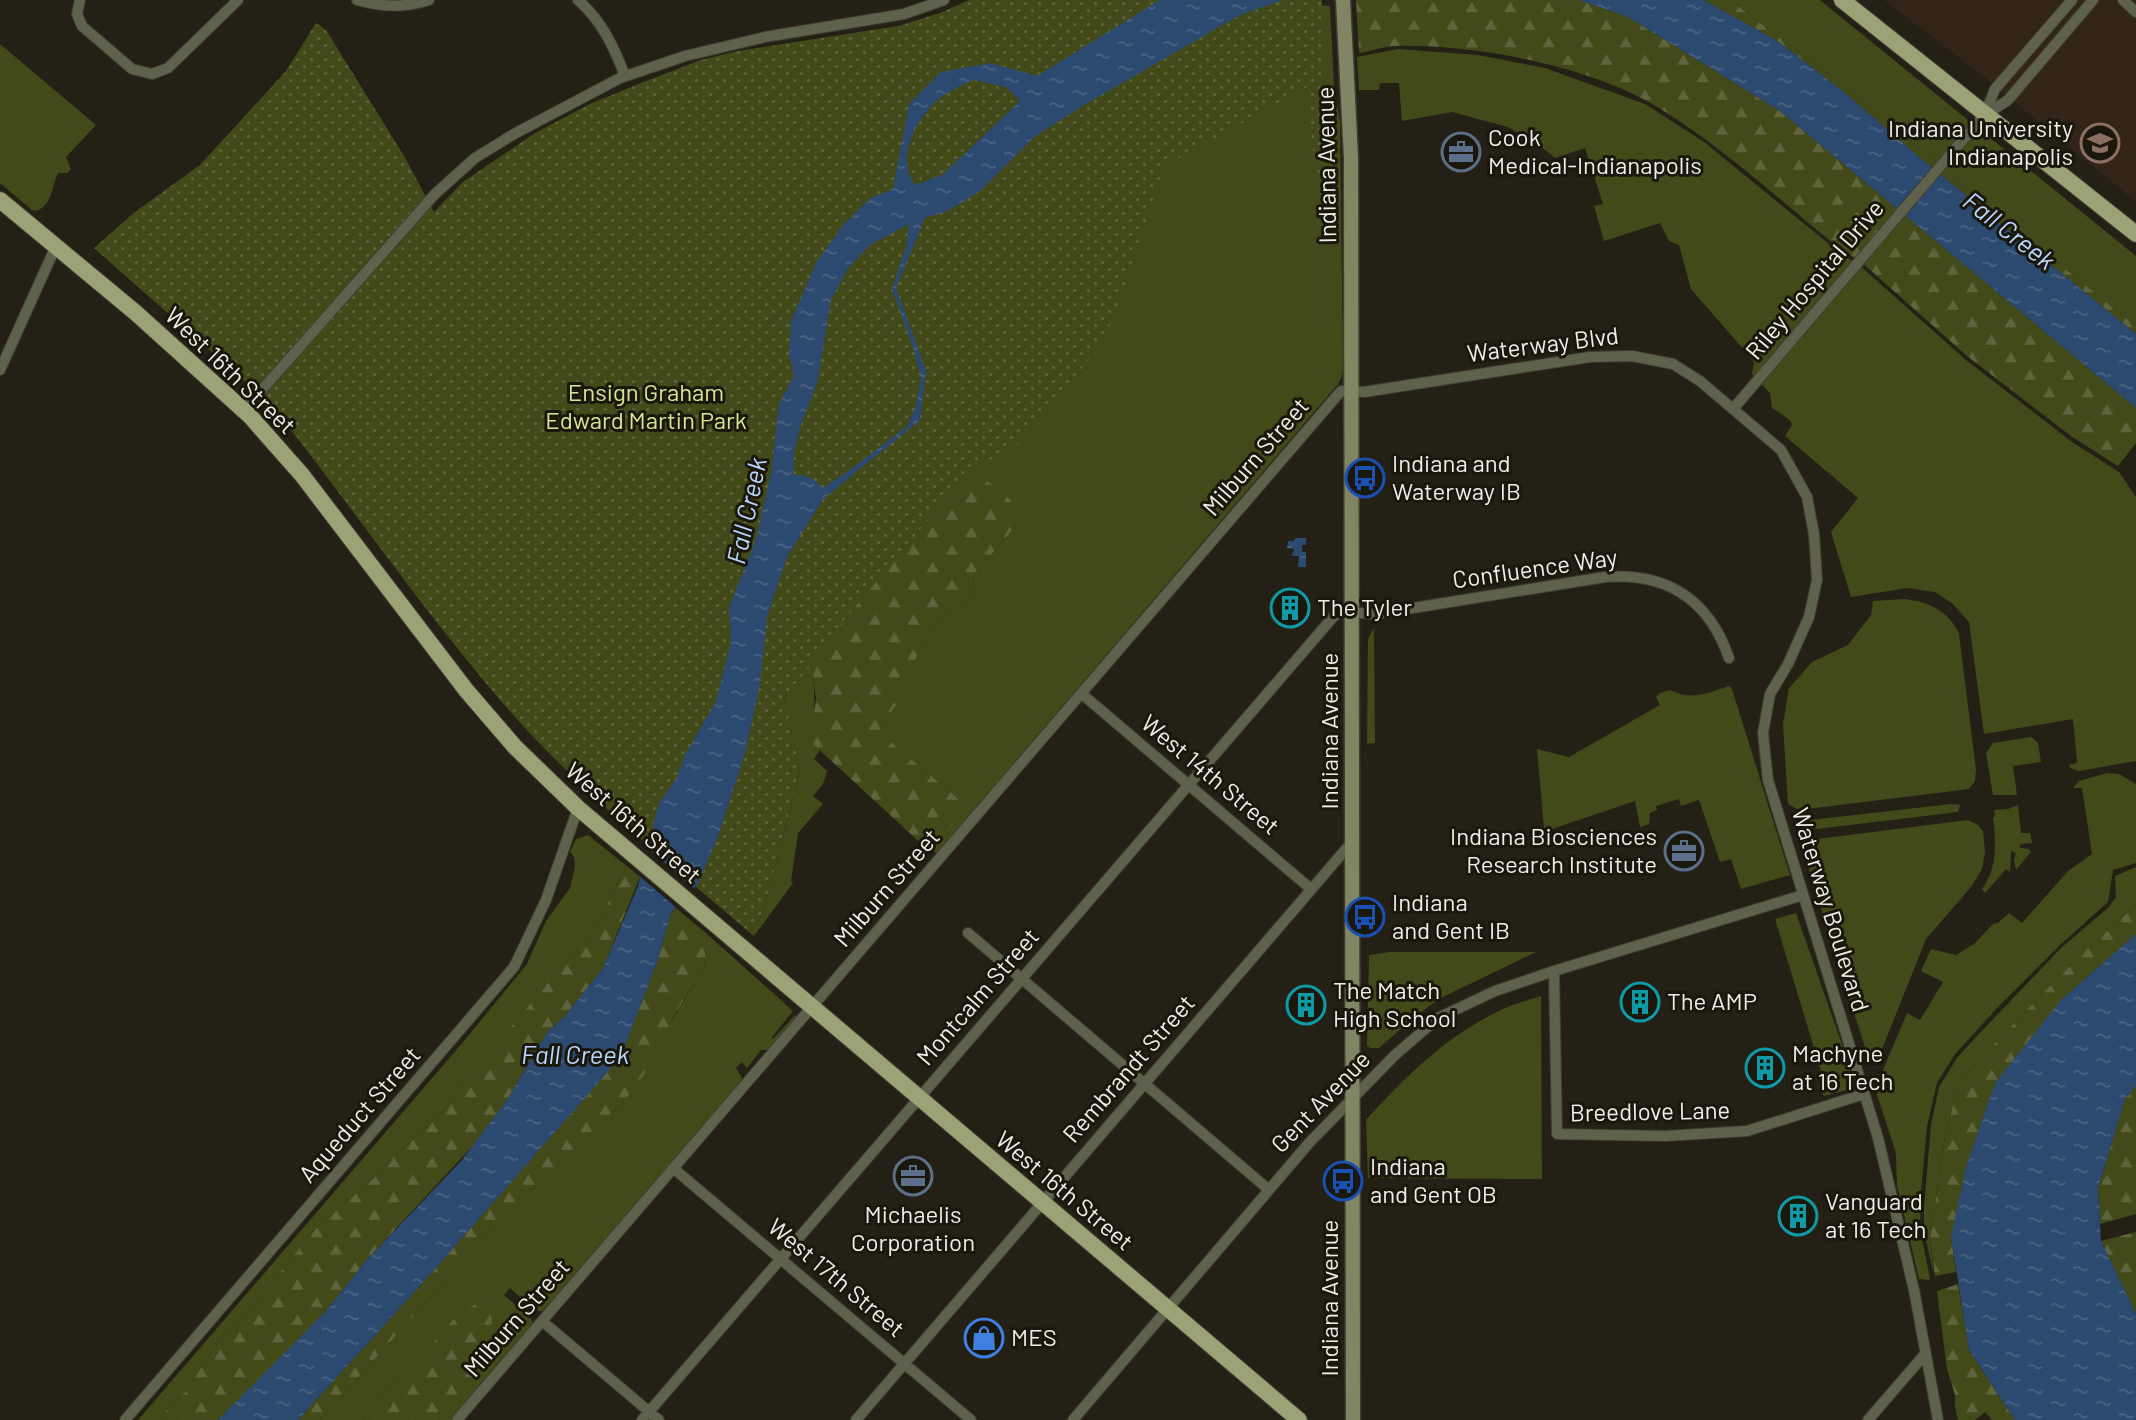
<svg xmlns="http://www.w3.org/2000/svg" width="2136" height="1420" viewBox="0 0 2136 1420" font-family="Barlow,sans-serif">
<defs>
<pattern id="forest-firs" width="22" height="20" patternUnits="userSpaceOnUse" patternTransform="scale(1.75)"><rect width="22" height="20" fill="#434a1a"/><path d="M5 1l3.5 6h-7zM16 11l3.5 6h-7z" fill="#5e643b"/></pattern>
<pattern id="park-dots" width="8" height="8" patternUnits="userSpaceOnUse" patternTransform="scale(1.75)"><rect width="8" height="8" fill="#434a1a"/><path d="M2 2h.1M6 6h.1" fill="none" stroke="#5e643b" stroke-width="1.8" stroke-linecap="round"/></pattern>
<pattern id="water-ripples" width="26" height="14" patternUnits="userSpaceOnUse" patternTransform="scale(1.75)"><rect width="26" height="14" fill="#2c4970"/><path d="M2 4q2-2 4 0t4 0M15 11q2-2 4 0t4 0" fill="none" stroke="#4b6484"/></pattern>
</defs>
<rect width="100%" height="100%" fill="#242015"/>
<!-- education -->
<path fill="#322418" d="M1884,0h252v202l-143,-118z"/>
<!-- grass -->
<path fill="#434a1a" d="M1730,0h90l6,5 310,251v70l-160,-129 -40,-36 -36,-26 -73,-62z
M1310,4l20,2 4,80 6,35 3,246 -1,9 -4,8 -401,469 -10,-4 8,-4 26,-44 -82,-69 3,-8 35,-46 -6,-11 28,-50 28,-17 6,-8 1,-17 48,-56 -209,158c3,22 0,44 0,67l7,6 -6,9 13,12 -4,13 -10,12 10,8 -25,29 -7,48 2,2 -39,53 -5,-4 14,-19 37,-142 -16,-73 293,-451z
M0,44l96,81 -30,32 5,12 -4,4h-9c-6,14 -6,31 -21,38l-5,-1 -32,-27z
M1398,49l80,6 67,13 100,36 59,38 136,111 19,12 107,95 106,82 47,30 17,25v264l-57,10 -9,-3 -1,-3 8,-2 -4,-44 -89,15 -15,-112 -16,-18 -18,-12 -28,-4 -56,9 -20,-65 27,-34 -73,-62 7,-11 -2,-5 -18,-12 -2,-15 -18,-19 2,-11 -2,-4 -61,-70 -12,-44 -10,-4 -9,-18 -56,18 -10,-35 9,-2 -18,-56 -30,10 -16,-13 -31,-18 -56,-15 -50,9 -3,-38h-19l-1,7h-20l-2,-33z
M1905,599c24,3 44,12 54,35l17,135 -1,12 -6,8 -170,21 -11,-6 -5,-80 6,-36 23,-26 36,-17 23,-30 2,-14z
M1374,628l1,115 -8,1 1,-105z
M1729,686l3,3 58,186 -49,14 -10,-30 -11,3 -21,-62 -18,6 -2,-7 -23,7 1,4 -7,3 -1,11 -9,3 -5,-26 -86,29 -5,-2 -7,-79 32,8 91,-52 -4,-8 4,-4 10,-3c22,11 38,3 59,-4z
M2031,737l7,6 3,19 -28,4 4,29h-24l-7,-42 7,-10z
M2107,773l12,1 17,10v79l-23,7 -5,32 -47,42 -62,62 -44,48 -18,29 -10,43 -6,66 -1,38 10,48 -1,2 -10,-1 -22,-94 -1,-32 -19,-58v-11l30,-71 13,7 23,-38 -22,-11 10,-22 25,6 18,-11 19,-20 5,-1 11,-10 13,10 46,-52 24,-17 -10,-66h-9l6,-7z
M1951,804l9,1 -2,7 -150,18 -7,-2 1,-7z
M2018,805l3,28h9l2,10 -12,1v4l9,1 2,3 -15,18 -2,-10 2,-7 -5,-2 -1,21 -4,-3 -21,24 -3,-4c16,-23 14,-45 11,-72h2l-1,-7 14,-1z
M1968,820l10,5 5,6 2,21 -3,17 -11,18 -45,52 -48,120 -8,4 -68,-215 4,-2 3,-6z
M588,835l40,32 -7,9 -27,56 -22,22 -28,34 -37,61 -42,28 -16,27 -23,24 -30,26 -22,24 -63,55 -48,62 -39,39 -39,58 -20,20 -3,8h-24l326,-379 63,-77 19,-43 24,-33 5,-21 -1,-10 -4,-5 6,-13z
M2136,867v38l-49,44 -44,44 -70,73 -12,16 -7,18 -10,42 -14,97 4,37 -10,-46v-23l7,-82 8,-38 18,-29 20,-22 84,-88 48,-41 7,-10 -1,-21z
M1796,913l54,154 2,14 -5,9 -23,6 -6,-10 6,-5 -49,-162z
M707,934l86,77 -21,26 1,2 22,-24 1,2 -26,33h-9l-14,18 -5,-6 -6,6 7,12 -195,231h-13l-25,-23 -6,7 27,24 2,5 -81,96h-13l10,-13 -40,-36 -30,27 -17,22h-42l163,-181 140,-137 81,-135z
M1390,952h146l-95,46 -23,16 -39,34h-9l-3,-3 2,-90z
M1541,996l1,183 -174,-1 -2,-58c39,-43 77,-81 129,-107 14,-8 31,-12 46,-17z"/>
<!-- forest -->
<path fill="url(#forest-firs)" d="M1356,0h223l49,17 152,94 356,297v35l-18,23 -47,-30 -104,-80 -107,-95 -20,-12c-59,-48 -116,-101 -181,-141 -69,-42 -183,-64 -263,-62 -12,0 -25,5 -37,7z
M1703,0h27l97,73 73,62 36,26 40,36 160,129v8l-217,-177 -75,-65 -68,-52z
M969,471c22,11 43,24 53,48l-48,56 -1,17 -6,8 -28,17 -28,50 7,10 -36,47 -3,8 82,69 -4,19 -22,25 -8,4 -114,-105v-25l3,-21 -3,-21 6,-27z
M628,867l12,10 -37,91 -38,48 -17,15 -41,69 -27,38 -115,124 -38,48 -65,68 -44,42h-56l3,-8 20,-20 39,-58 39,-39 48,-62 63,-55 22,-24 30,-26 23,-24 16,-27 27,-22 8,-2 6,-4 2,-18 64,-77 22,-22 27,-56z
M2136,905v29l-75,66 -110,237 5,35 -21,4 -5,-37 14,-97 10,-42 7,-18 12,-16 70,-73 44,-44z
M676,908l31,26 -3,33 -30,49 -31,60 -20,26 -140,137 -163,181h-22l121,-133 200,-229 38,-96 14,-49z
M2136,1086v128l-36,10 -2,-36 27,-89z
M2136,1232v82l-35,-73z
M1958,1284l11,66 46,70h-23l-7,-8 -10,8h-17l-3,-14v-11l-8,-26 -10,-78z
M478,1303l14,8 -1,29 -10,34 -42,46h-77l17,-22 30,-27 50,-58z"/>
<!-- park -->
<path fill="url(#park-dots)" d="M969,0h353l4,176 -10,4 -9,-93 -141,78 -36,110 -28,69 -86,103 -47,24 -150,179 -4,11 -31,36 16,74 -37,142 -14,19c-83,-71 -169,-141 -242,-224 -78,-90 -146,-188 -219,-282l-22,-21v-5l-172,-152 41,-36 65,-47 86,-94 30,-48 10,7 78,126 30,56 29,-30 72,-49 55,-29 51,-21 60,-23 37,-9 160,-25 42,-13z"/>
<!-- water -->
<path fill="url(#water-ripples)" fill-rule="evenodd" d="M1160,0h123l-43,15 -156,90 -50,32 -54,54 -32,20 -23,7 -29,70 30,83 -6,49 -97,79 -36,58 -20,59 -7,68 -15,69 -27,83 -20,48 -27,29 -14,49 -37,96 -201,229 -121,133h-80l109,-110 38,-48 97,-102 45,-60 41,-69 17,-15 38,-48 35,-82 21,-83 17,-24 10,-26 30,-52 15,-59 -2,-35 27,-67 15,-67 8,-69 15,-29 -5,-20 2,-34 26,-60 27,-37 25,-25 24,-10 16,-85 32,-32 50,-9 46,13zM973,80l33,7 14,14 -78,74 -27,10c-20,-28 1,-67 25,-87 9,-7 22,-13 33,-18zM909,224l-3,23 -14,42 22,61 7,29 -5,27 -9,20 -61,47 -24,15c-9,-11 -15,-13 -29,-13l1,-21 6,-27 17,-43 14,-84 17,-32 22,-23z
M1579,0h124l73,40 68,52 75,65 217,177v74l-356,-297 -152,-94z
M1295,538h11v7h-4v7h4v15h-8l1,-11h-7l2,-7 -7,-1 1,-7h6z
M2136,934v152l-11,13 -27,89 3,53 35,73v106h-121l-46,-70 -18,-113 15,-70 29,-84 66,-83z"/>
<!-- pier -->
<path fill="#242015" d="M645,846l51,44 -17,20 -42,-36z"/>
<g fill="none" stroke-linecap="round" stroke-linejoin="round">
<defs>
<path id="street" d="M80,0l-3,14 5,12 50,43 20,5 16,-6 70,-68
M357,0c25,7 47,8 72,0
M578,0c24,21 36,47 47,76
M2123,0l13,12
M1985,114l10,-25 77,-89
M0,370l56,-124
M1733,409l240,-281 12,-13 23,-15 85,-100
M244,410l191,-216 40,-36 39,-24 106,-56 65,-22 80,-19 139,-23 40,-14
M1082,694l229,195
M968,933l300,256
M1554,971l3,163 108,2 82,-5 117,-37
M673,1168l298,252
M542,1321l117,99
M125,1420l389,-453 32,-67 32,-92
M457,1420l884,-1029 23,1 226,-35 42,-1 41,8 27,17 81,69 26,47 7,37 3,46 -8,37 -21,47 -18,30 -7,39 5,47 110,358 36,152 24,130
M642,1420l692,-804 8,-4 34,2 229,-37c62,-5 104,23 124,81
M856,1420l496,-578
M1073,1420l236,-277 86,-88 43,-37 57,-27 59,-20 249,-76
M1868,1420l58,-67"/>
<path id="secondary" d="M1343,0l8,158 2,1262"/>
<path id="primary" d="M1842,0l294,234
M0,200l136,113 114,103 52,59 164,215 49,57 63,61 721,612"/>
</defs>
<!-- street casing -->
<use href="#street" stroke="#413d32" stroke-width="12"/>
<!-- secondary casing -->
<use href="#secondary" stroke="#413d32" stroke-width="17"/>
<!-- primary casing -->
<use href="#primary" stroke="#413d32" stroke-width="18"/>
<!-- street -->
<use href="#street" stroke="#5e614c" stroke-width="10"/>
<!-- secondary -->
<use href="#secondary" stroke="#808664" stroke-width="14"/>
<!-- primary -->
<use href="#primary" stroke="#9ba376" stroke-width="16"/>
</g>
<!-- icons -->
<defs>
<symbol id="university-ring" viewBox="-11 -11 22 22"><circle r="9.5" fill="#1a170c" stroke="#8d6e63" stroke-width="1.5"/><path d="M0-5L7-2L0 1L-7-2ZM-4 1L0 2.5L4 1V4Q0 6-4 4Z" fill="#8d6e63"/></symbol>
<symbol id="office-ring" viewBox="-11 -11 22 22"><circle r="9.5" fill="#1a170c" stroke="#5c6f8a" stroke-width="1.5"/><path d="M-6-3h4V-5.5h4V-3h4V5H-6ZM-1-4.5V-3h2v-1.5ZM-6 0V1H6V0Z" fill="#5c6f8a"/></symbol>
<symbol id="bus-ring" viewBox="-11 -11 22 22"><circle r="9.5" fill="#1a170c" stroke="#1a4fb4" stroke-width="1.5"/><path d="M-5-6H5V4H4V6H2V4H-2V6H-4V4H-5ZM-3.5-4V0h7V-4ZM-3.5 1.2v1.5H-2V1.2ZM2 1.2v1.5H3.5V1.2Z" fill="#1a4fb4"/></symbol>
<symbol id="building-ring" viewBox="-11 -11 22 22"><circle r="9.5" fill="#1a170c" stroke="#0f9aa8" stroke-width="1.5"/><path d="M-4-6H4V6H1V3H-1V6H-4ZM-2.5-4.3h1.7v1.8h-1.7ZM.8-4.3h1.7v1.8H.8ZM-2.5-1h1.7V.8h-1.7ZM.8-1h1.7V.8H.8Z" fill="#0f9aa8"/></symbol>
<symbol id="shop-ring" viewBox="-11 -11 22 22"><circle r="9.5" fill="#1a170c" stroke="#3f7fe0" stroke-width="1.5"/><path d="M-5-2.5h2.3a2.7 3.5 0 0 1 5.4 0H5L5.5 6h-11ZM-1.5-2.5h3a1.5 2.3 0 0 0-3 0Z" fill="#3f7fe0"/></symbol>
</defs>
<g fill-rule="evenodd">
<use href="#university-ring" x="2078" y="121" width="44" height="44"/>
<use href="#office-ring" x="1439" y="130" width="44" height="44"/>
<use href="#bus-ring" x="1343" y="456" width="44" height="44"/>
<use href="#building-ring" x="1268" y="586" width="44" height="44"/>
<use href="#office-ring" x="1662" y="829" width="44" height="44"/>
<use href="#bus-ring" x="1343" y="895" width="44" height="44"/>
<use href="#building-ring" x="1618" y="980" width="44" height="44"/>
<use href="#building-ring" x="1284" y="983" width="44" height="44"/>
<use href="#building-ring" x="1743" y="1046" width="44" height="44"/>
<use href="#office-ring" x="891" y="1154" width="44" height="44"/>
<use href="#bus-ring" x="1321" y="1159" width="44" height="44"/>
<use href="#building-ring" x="1776" y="1194" width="44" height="44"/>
<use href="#shop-ring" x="962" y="1316" width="44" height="44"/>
</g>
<g text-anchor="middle" stroke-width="6" stroke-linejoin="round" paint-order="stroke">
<!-- poi labels -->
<g font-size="24" fill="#f0ede6" stroke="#1a170c" text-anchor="start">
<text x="2073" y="137" text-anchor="end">Indiana University<tspan x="2073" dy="28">Indianapolis</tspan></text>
<text x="1488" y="146">Cook<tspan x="1488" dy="28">Medical-Indianapolis</tspan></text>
<text x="1392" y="472">Indiana and<tspan x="1392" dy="28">Waterway IB</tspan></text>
<text x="1317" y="616">The Tyler</text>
<text x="1657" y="845" text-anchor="end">Indiana Biosciences<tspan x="1657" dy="28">Research Institute</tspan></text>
<text x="1392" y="911">Indiana<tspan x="1392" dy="28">and Gent IB</tspan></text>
<text x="1333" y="999">The Match<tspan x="1333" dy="28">High School</tspan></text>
<text x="1667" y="1010">The AMP</text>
<text x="1792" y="1062">Machyne<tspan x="1792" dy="28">at 16 Tech</tspan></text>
<text x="1370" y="1175">Indiana<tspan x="1370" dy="28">and Gent OB</tspan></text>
<text x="1825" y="1210">Vanguard<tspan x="1825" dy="28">at 16 Tech</tspan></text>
<text x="913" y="1223" text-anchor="middle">Michaelis<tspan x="913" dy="28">Corporation</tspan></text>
<text x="1011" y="1346">MES</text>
</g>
<!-- street labels -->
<g font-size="24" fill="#f0ede6" stroke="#1a170c">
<text transform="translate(1327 165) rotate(-91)" y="8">Indiana Avenue</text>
<text transform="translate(1815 280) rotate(-50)" y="8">Riley Hospital Drive</text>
<text transform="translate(1543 345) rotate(-7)" y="8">Waterway Blvd</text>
<text transform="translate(230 371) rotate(44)" y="8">West 16th Street</text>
<text transform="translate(1256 457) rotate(-49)" y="8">Milburn Street</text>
<text transform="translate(1535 569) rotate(-8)" y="8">Confluence Way</text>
<text transform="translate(1330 731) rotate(-90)" y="8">Indiana Avenue</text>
<text transform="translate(1210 775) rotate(40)" y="8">West 14th Street</text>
<text transform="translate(633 823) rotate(41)" y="8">West 16th Street</text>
<text transform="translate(887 888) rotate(-49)" y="8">Milburn Street</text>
<text transform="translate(1830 910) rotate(73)" y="8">Waterway Boulevard</text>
<text transform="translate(978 997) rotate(-49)" y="8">Montcalm Street</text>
<text transform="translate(1129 1069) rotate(-49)" y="8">Rembrandt Street</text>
<text transform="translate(1321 1102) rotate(-46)" y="8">Gent Avenue</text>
<text transform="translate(1650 1112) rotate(-1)" y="8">Breedlove Lane</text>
<text transform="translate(360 1115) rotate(-49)" y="8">Aqueduct Street</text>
<text transform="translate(1064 1191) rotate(40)" y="8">West 16th Street</text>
<text transform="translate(836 1278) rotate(40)" y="8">West 17th Street</text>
<text transform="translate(1330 1298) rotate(-90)" y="8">Indiana Avenue</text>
<text transform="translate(517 1318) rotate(-49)" y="8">Milburn Street</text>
</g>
<!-- park labels -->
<g font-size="24" fill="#d7e695" stroke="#1a170c">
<text x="646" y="401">Ensign Graham<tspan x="646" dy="28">Edward Martin Park</tspan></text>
</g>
<!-- water labels -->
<g font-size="26" font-style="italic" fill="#b9d6fd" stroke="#1a170c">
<text transform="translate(2009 231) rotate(38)" y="9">Fall Creek</text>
<text transform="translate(747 511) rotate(-78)" y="9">Fall Creek</text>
<text x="575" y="1064">Fall Creek</text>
</g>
</g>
</svg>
